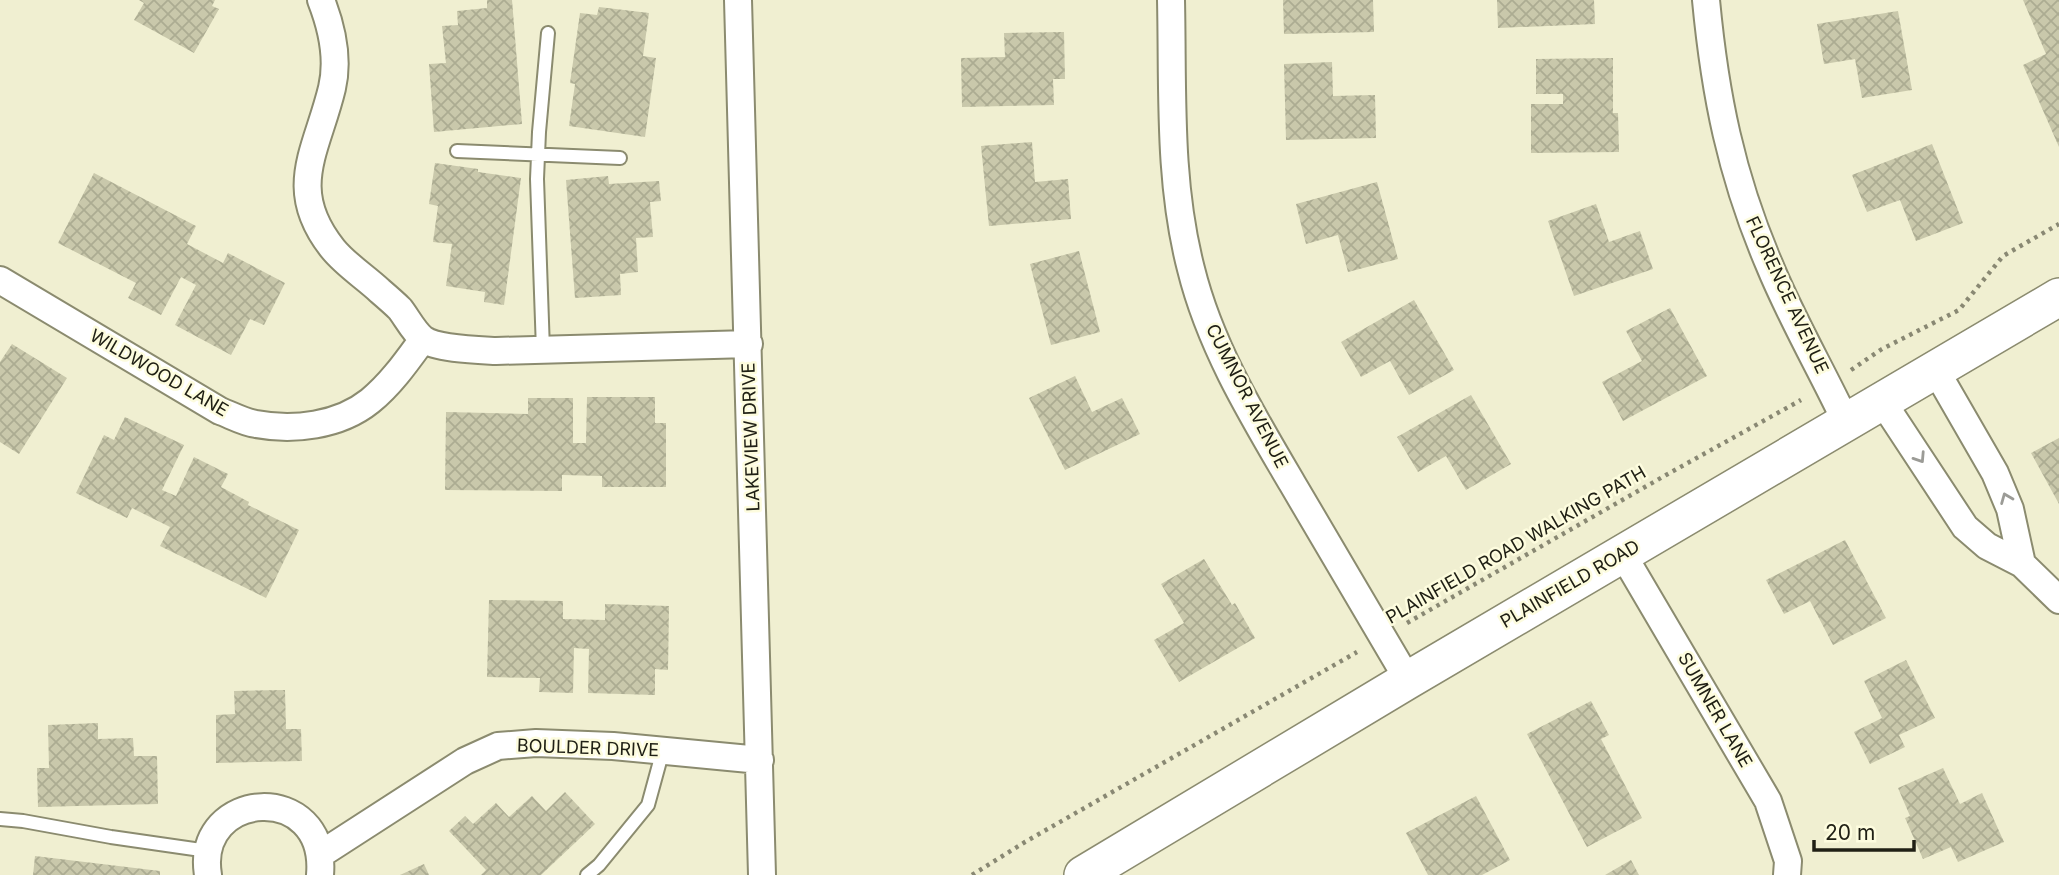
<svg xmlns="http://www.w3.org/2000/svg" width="2059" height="875" viewBox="0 0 2059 875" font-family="Inter,sans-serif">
<defs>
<pattern id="building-cross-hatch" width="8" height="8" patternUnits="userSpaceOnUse" patternTransform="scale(1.75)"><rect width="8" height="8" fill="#c9c8ab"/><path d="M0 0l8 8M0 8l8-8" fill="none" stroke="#acac92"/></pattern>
</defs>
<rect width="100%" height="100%" fill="#f0efd1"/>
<!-- building -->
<path fill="url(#building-cross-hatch)" d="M139,0h76l-3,6 7,3 -25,44 -60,-33 10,-17z
M487,0h25l10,124 -88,8 -5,-68 17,-1 -4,-37 16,-1 -1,-14 30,-3z
M1283,0h90l1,32 -90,2z
M1497,0h97l1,24 -97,4z
M2023,0h36v147l-36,-82 23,-11z
M599,7l50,6 -6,43 13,2 -11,79 -76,-11 6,-42 -5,-1 10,-70 17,2z
M1898,11l14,79 -50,8 -7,-39 -31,5 -7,-40z
M1064,32l1,47h-12l1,26 -92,2 -1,-49 44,-1 -1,-24z
M1613,58v55h5l1,39 -88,1v-49h32v-10h-27v-35z
M1332,62l1,34 42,-1 1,43 -90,2 -2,-76z
M1032,142l3,40 33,-3 3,40 -82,7 -8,-80z
M1932,144l31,79 -47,18 -16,-41 -33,12 -15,-37z
M435,163l43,6v3l43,6 -17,127 -20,-3 1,-10 -39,-6 6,-42 -19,-2 5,-36 -9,-2z
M94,173l102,53 -9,18 36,19 5,-10 57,30 -21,42 -14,-6 -19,36 -56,-30 21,-40 -15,-8 -20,38 -33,-17 8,-15 -78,-40z
M608,176l1,8 50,-3 2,20 -11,1 3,35 -17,1 2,34 -18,2 1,21 -46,3 -9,-118z
M1377,182l21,77 -50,13 -10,-37 -32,9 -10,-40z
M1596,204l13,38 31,-11 13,38 -79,27 -26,-75z
M1079,251l21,81 -49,13 -21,-81z
M1414,300l40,70 -45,25 -19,-34 -29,16 -20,-35z
M1670,308l37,68 -84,45 -21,-39 40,-21 -16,-30z
M12,344l55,34 -48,76 -19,-12v-80z
M1075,376l17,36 30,-14 18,36 -75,36 -36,-72z
M1471,395l40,69 -45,26 -20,-34 -28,16 -21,-35z
M587,397h68v26h11v64h-64v-11l-40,-1v16l-117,-1 1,-78 82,2v-16h45v45h13z
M125,417l59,28 -22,45 14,6 18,-39 34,17 -7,13 28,15 -1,3 51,25 -33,68 -106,-52 10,-19 -38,-19 -5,10 -51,-25 28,-58 10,5z
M2059,438v66l-28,-51z
M1845,540l41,78 -53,27 -23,-44 -26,13 -18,-34z
M1204,559l28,46 3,-2 20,35 -76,44 -25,-42 30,-17 -23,-39z
M489,600l74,1v18l42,1v-16l64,2 -1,64 -13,-1v26l-67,-2 1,-44 -15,-1 -1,45 -34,-1 1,-14 -53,-1z
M1906,660l29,58 -36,17 6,12 -35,17 -16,-32 28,-14 -18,-37z
M285,690l1,39h15l1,32 -86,2v-48l19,-1 -1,-23z
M1591,701l18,34 -8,4 41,79 -55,29 -60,-113z
M98,723v16l35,-1 1,18h23l1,48 -120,3 -1,-39h12l-1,-43z
M1943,768l17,36 22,-11 22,49 -46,20 -7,-15 -28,12 -18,-41 5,-2 -12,-28z
M565,792l30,32 -54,51h-60l5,-5 -37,-39 16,-15 8,8 23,-21 13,14 23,-21 14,15z
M1476,796l34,64 -28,15h-54l-22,-42z
M35,856l125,15v4h-127z
M1631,860l8,15h-34z
M424,864l5,11h-29z"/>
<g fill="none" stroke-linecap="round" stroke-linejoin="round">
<defs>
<path id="service" d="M457,151l163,7
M543,350l-6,-171 2,-47 9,-99
M0,819l23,2 88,16 97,14
M587,875l12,-10 49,-60 15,-55"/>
<path id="minor" d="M321,0c11,28 18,58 11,88 -15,63 -47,101 1,161 13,16 32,28 47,42 7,6 14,12 20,18 7,9 14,23 23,30 14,10 55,11 73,12l253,-7
M738,0l24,875
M1171,0c2,89 -3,181 20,269 19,77 61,146 101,214 39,66 77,131 116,197
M1706,0c9,95 25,175 63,264 22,54 52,105 77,158
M0,280l220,131c11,4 23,11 36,13 37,7 83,2 114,-23 21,-17 37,-40 53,-62
M1935,369l60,104 15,36 12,55
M1882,401l83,126 22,19 35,18 37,36
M1622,553l146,248 20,60 -1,14
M321,854l144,-93 33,-15 38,-3 77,3 147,14
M208,875c-14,-86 120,-95 112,0"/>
<path id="secondary" d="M1083,875l325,-195 651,-383"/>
</defs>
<!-- service casing -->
<use href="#service" stroke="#8b8b6f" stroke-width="16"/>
<!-- minor casing -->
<use href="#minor" stroke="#8b8b6f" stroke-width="30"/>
<!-- secondary casing -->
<use href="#secondary" stroke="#8b8b6f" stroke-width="40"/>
<!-- path -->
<path stroke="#898873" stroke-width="4.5" stroke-dasharray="3.5 5" stroke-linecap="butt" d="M1851,370l31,-21 77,-39 44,-54 56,-32
M1407,623l259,-148 135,-75
M972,875l53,-33 332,-190"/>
<!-- service -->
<use href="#service" stroke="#fff" stroke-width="12"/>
<!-- minor -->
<use href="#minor" stroke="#fff" stroke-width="26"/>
<!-- secondary -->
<use href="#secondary" stroke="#fff" stroke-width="37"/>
</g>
<!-- one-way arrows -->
<defs><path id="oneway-chevron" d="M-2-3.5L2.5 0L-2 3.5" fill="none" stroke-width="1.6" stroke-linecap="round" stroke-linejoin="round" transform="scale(1.75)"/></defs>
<g stroke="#9b9b96">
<use href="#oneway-chevron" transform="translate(1920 458) rotate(57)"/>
<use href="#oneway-chevron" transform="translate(2006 498) rotate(-112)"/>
</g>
<g text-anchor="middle" stroke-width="5" stroke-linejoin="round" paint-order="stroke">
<!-- street labels -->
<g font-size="18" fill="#202015" stroke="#fdfcde">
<text transform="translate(1787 295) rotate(65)" y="6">FLORENCE AVENUE</text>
<text transform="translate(159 373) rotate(30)" y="6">WILDWOOD LANE</text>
<text transform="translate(1247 396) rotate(63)" y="6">CUMNOR AVENUE</text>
<text transform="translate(751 437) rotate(-92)" y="6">LAKEVIEW DRIVE</text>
<text transform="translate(1516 545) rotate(-30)" y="6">PLAINFIELD ROAD WALKING PATH</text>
<text transform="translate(1570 584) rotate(-30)" y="6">PLAINFIELD ROAD</text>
<text transform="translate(1715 710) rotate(60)" y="6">SUMNER LANE</text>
<text transform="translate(588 748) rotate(2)" y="6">BOULDER DRIVE</text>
</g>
</g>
<!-- scale -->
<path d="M1814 840v10h100v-10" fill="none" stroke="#202015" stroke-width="3.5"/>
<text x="1825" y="840" font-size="21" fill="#202015" stroke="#fdfcde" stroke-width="5" paint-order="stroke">20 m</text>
</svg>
